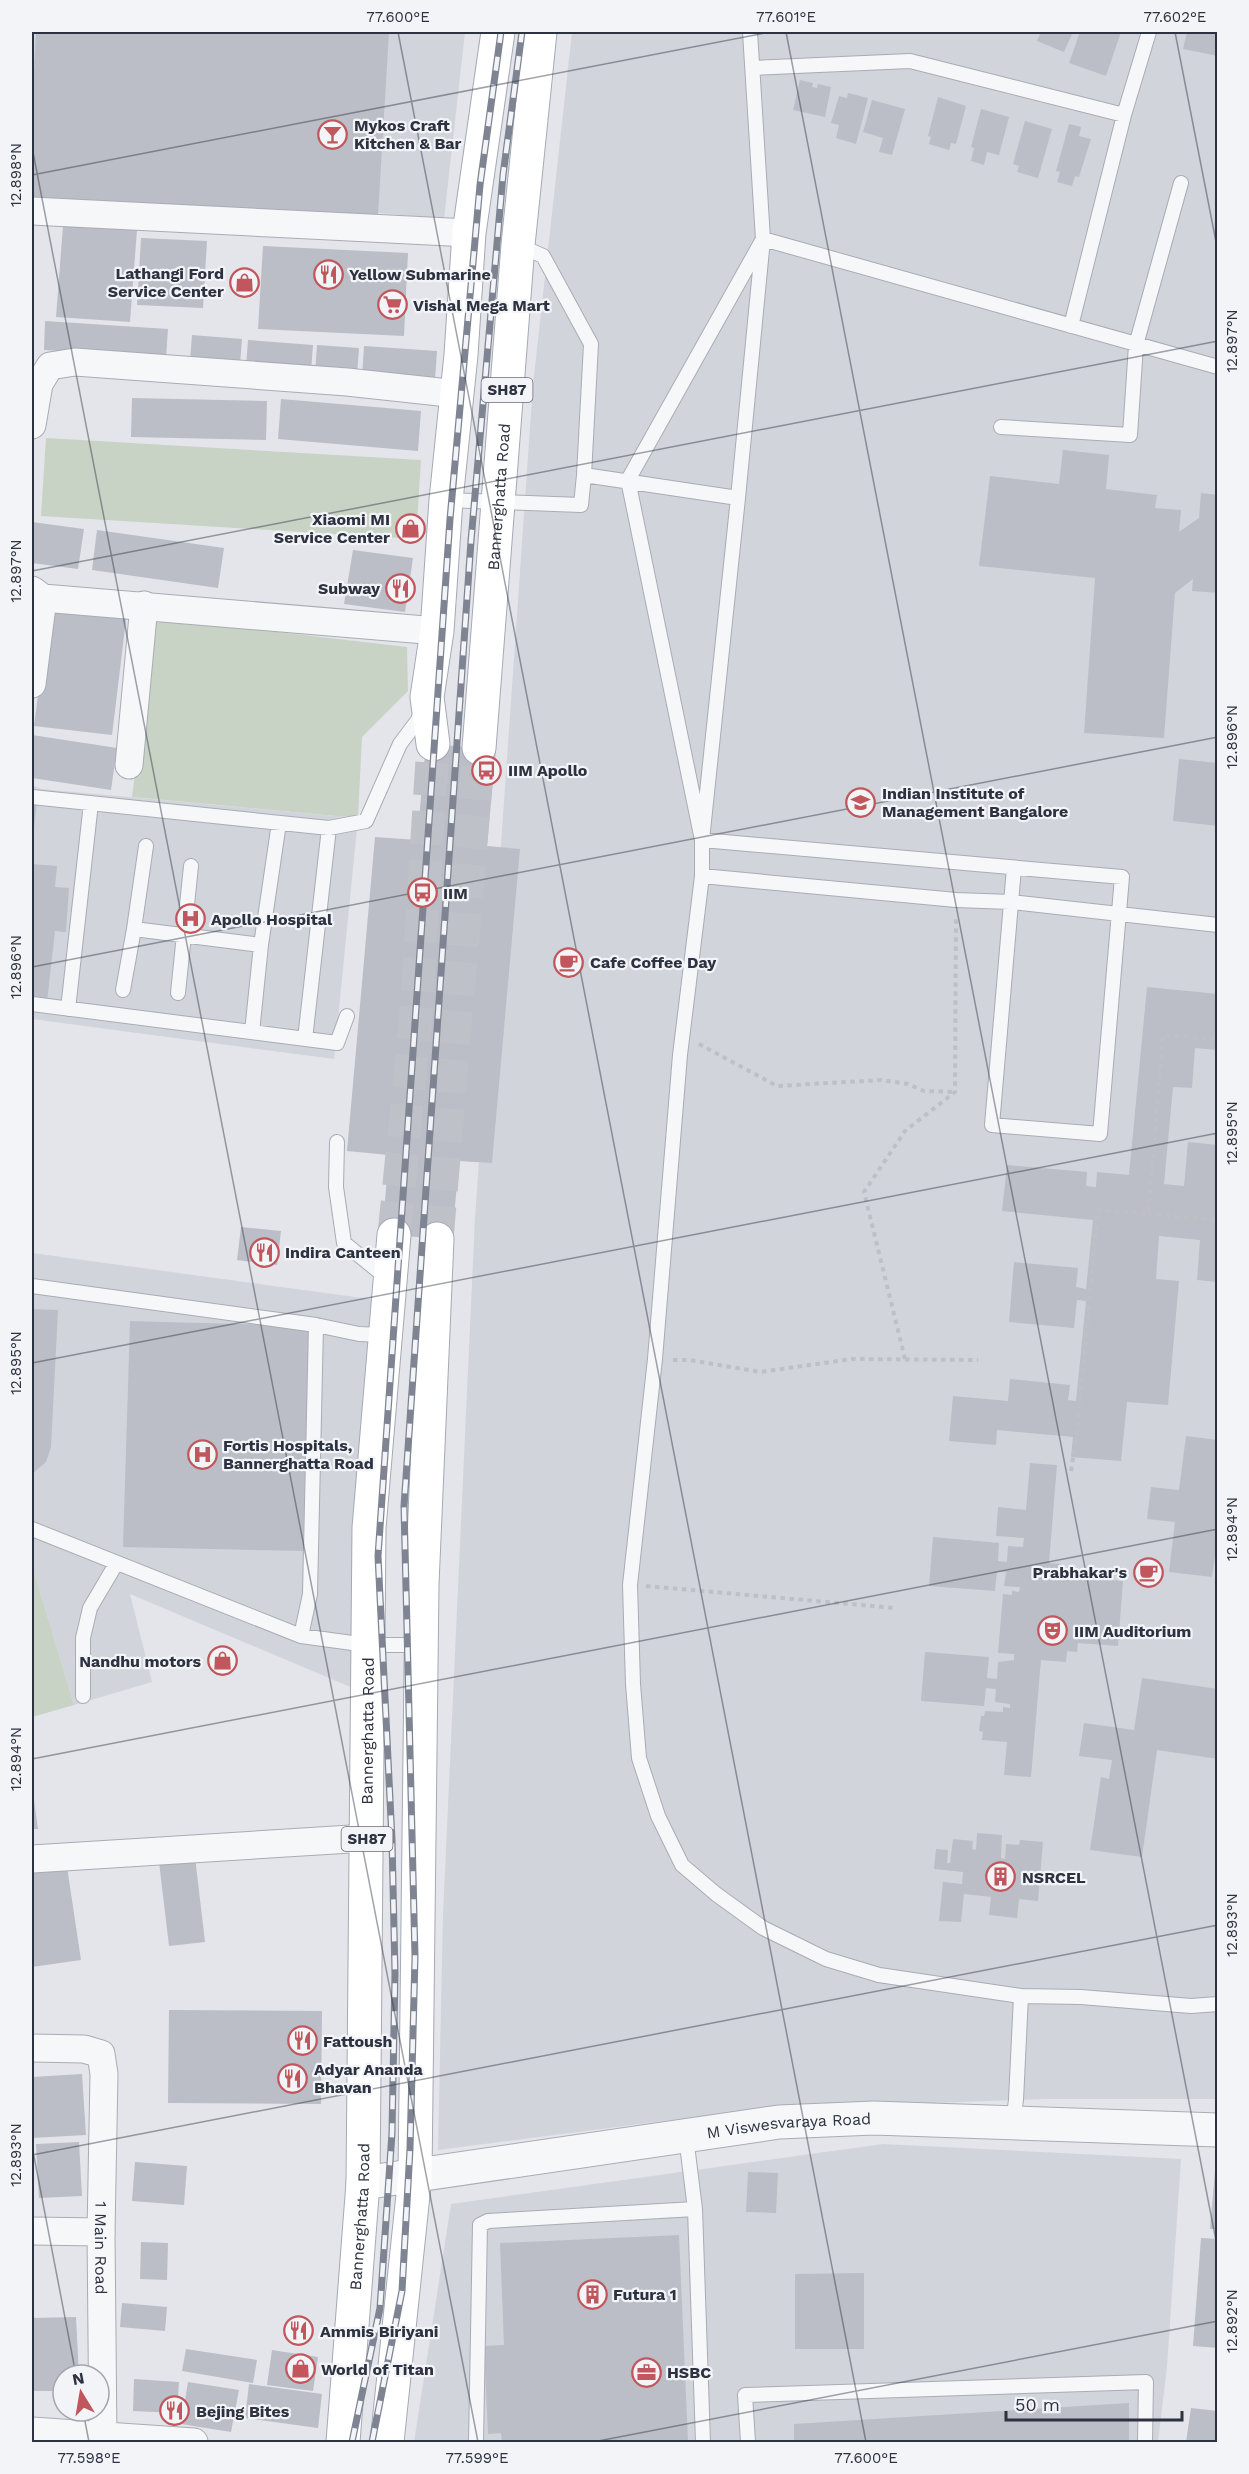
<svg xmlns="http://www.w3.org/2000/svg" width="1249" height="2474" viewBox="0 0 1249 2474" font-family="'Work Sans',sans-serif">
<rect width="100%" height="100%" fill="#e3e5ea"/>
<!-- built -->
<path fill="#d2d4dc" d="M32,32h433l-21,187 -412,-38z
M572,32h645v2067h-170l-290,10 -319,41 5,-236 32,-696 58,-833z
M32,785l9,4 317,29 -24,241 -302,-40z
M32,1253l352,48 -29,388 -225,-95 22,88 -78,23 -42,-140z
M883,2144l298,15 -14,208 -9,75h-744l37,-238z"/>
<!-- green -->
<path fill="#c8d3c5" d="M46,438l375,22 -5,79 -375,-23z
M156,618l251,29 1,44 -46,46 -4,81 -226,-21z
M32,1565l42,140 -42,12z"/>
<!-- building -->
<path fill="#bbbec6" d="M36,32h353l-11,184 -346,-19v-89z
M1041,32h32l-9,20 -27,-11z
M1080,32h41l-15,44 -37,-13z
M1187,32h31v24l-35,-7z
M800,80l13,3 -1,4 5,1 1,-4 13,3 -6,30 -32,-7z
M848,93l20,5 -12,46 -20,-6 3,-13 -8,-2 8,-27 8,2z
M938,97l28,9 -10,38 -5,-1 -2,7 -20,-6 2,-7 -3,-1z
M872,100l33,9 -13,46 -13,-3 4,-14 -20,-6z
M981,109l28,8 -10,38 -12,-3 -3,13 -13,-4 3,-13 -3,-1z
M1025,121l27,8 -14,49 -21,-6 2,-6 -6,-2z
M1069,124l12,3 -2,9 12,3 -12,38 -4,-1 -3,10 -15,-4 3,-10 -4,-1z
M63,226l74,4 -7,92 -74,-5z
M141,238l66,3 -4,67 -66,-3z
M263,246l145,7 -4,83 -146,-7z
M45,321l123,8 -2,29 -122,-8z
M192,335l50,4 -2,26 -50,-4z
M248,340l65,5 -2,26 -65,-4z
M317,345l42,3 -2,28 -42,-3z
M364,346l73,5 -2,29 -73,-4z
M132,398l135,3 -1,39 -135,-3z
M281,399l140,12 -3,40 -140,-12z
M1063,450l46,5 -3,34 51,6 -2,13 26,2 -2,22 20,-14 2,-25 17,2v98l-26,-2 1,-12 -18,14 -11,145 -80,-5 11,-155 -116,-12 11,-90 69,8z
M32,522l52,7 -6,40 -46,-6z
M97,530l127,18 -6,40 -126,-18z
M353,550l60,8 -8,54 -61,-8z
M50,602l77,10 -15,123 -78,-9z
M32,735l85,13 -6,42 -79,-12z
M426,744l70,5 -9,97 33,3 -28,314 -33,-2 -7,79 -70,-6 7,-79 -42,-4 28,-314 42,3z
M1179,759l39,4v63l-45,-5z
M32,802h5l-4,34h-1z
M32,864l25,2 -2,21 14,1 -3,44 -11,-1 -8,71 -15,-2z
M1147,987l71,7v56l-23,-2 -3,40 -19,-1 -9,97 20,2 4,-44 30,3v137l-21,-2 3,-40 -41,-4 -3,43 23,2 -11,124 -41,-3 -6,59 -50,-4 2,-20 -76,-7 -1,15 -47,-4 4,-45 55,5 2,-22 60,6 -2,15 8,1 10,-100 -9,-1 -3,28 -65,-6 5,-60 64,6 -2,19 10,2 7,-69 -91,-9 5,-46 80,7 -1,14 10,1 1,-15 32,3z
M241,1227l40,4 -4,34 -40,-5z
M32,1309l26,1 -7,137 -5,15 -14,12z
M130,1321l179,5 -6,225 -180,-4z
M1186,1436l32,4v95l-6,42 -43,-5 6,-50 -28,-3 4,-32 28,3z
M1030,1463l27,2 -8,98 12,1 -1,12 63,5 -5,65 -40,-3 -1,9 -10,-1 -1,11 -25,-2 -10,117 -27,-2 3,-33 -25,-2 1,-8 -4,-1 2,-15h3l1,-5 18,1v-5l7,1v-4l-15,-2 1,-13 -10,-1 -2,18 -63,-5 4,-49 64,5 -2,21 10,1 1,-17 16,-2v-6l-16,-1 5,-59 9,1v-4l7,1 1,-5 -16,-1 2,-14h-9l-2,19 -66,-5 4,-49 66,6 -1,18 9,1 1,-16 15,1 1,-9 -28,-2 2,-29 28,3z
M1142,1678l76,11v70l-61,-9 -15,107 -52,-7 11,-73 8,2 3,-19 -33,-4 5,-33 50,7z
M32,1785l6,44h-6z
M977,1833l25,2 -1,23 4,1 1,-15 13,1 1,-5 23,2 -5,59 -19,-2 -2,19 -28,-3 2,-18 -27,-3 -3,28 -22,-1 4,-39 19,2 1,-12 -29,-3 2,-20 12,1 -1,13h3l3,-24 20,2 -1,8 4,1z
M195,1857l10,85 -36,4 -10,-84z
M67,1867l14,93 -49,7v-95z
M169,2010l153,1 -1,93 -153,-1z
M82,2074l4,61 -54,3v-61z
M79,2142l3,54 -43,2 -3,-54z
M1216,2159h2v70h-8z
M135,2162l52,4 -3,39 -52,-4z
M748,2172l30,1 -2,40 -30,-1z
M679,2235l9,207h-186l-1,-9 -13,1 -4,-88 20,-1 -4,-102z
M1201,2238l17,1v109l-25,-2z
M141,2242l27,1 -1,37 -27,-1z
M864,2273v76h-69v-75z
M122,2303l45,4 -2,24 -45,-4z
M76,2317l3,58h-16v16h-31v-73z
M186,2349l71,11 -4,23 -71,-12z
M272,2350l46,7 -5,34 -46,-6z
M134,2379l45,3 -2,31 -44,-2z
M188,2382l51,8 -8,42 -50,-8z
M249,2384l73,10 -4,34 -73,-10z
M1129,2403v39h-335v-18z
M1191,2408l27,3v31h-32z"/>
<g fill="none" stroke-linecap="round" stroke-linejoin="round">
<!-- primary-tunnel -->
<path stroke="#bfc1c8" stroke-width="33" stroke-dasharray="33 16" stroke-linecap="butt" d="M394,1235l22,-222 17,-269
M437,1239l42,-491"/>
<defs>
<path id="service" d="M750,32l13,207 -25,259 -36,342v36l-22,179 -25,304 -25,226 3,99 6,74 19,58 24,49 34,29 47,34 63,31 53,16 142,21 60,1 110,9 27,-2
M752,68l158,-7 214,54 25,-83
M518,245l25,11 48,88 -7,131
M1071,326l53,-211
M1001,427l129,8 6,-90 45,-162
M446,500l135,5 3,-30 154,23
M32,797l297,31 37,-7 34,-77 18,-24 4,-11
M146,846l-12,83 127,16
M1014,868l-22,257 108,9 22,-257 -420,-37 -74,-360 135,-241 455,128
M702,876l254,24 55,2 207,23
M123,990l11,-61
M178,993l13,-127
M32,1004l305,39 10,-27
M68,1009l23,-206
M252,1032l9,-87 18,-122
M305,1039l24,-211
M337,1142l-1,45 8,56 43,35
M32,1286l284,39 43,9 26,1
M32,1529l269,107 66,9h54
M301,1636l9,-42 6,-269
M83,1696v-58l7,-30 26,-44
M1013,2122l3,-22 5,-104
M686,2137l9,72
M476,2442l4,-217 8,-4 207,-12 8,233
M748,2442l-3,-47 401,-13 -1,60"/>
<g id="minor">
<path d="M32,211l437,22"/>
<path d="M32,425l7,-41 11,-18 25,-4 272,20 111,12"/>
<path d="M32,590l11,8 394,33"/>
<path d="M32,684l11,-86"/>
<path d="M129,765l15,-160"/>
<path d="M32,1859l335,-21"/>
<path id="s1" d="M32,2048l52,1 17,5 3,20 -3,158 2,210"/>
<path d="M32,2231l69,1"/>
<path d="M32,2431l162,11"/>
</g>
<g id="tertiary">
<path id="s2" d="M363,2183l416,-61 95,-4 344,12"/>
</g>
<g id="primary">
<path d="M433,744l-6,-47 10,-66 9,-131 15,-145 8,-122 29,-201"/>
<path id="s3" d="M479,748l39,-503 22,-213"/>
<path id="s4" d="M343,2442l20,-259 6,-655 25,-293"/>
<path d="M387,2442l28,-266 7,-592 15,-345"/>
</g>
</defs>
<!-- service casing -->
<use href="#service" stroke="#a9acb4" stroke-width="16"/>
<!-- minor casing -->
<use href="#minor" stroke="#a9acb4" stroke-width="29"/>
<!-- tertiary casing -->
<use href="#tertiary" stroke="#a9acb4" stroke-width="35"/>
<!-- primary casing -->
<use href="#primary" stroke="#a4a9b5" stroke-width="35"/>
<!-- path -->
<path stroke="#bec0c5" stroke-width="4" stroke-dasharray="4.5 4.5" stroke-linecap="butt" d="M1217,748l1,-2
M699,1044l78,42 104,-6 27,4 16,7 31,1
M1148,1214l70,6
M905,1359l-41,-167 41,-61 50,-39 1,-174
M673,1360h17l70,12 92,-13 126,1
M1071,1471l6,-38 21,-223 50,4 15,-179 55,4
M646,1586l249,22"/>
<!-- service -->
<use href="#service" stroke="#f6f7f9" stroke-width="14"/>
<!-- minor -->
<use href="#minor" stroke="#f6f7f9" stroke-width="27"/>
<!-- tertiary -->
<use href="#tertiary" stroke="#f6f7f9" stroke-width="33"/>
<!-- primary -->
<use href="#primary" stroke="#fff" stroke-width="33"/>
<defs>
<path id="rail" d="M352,2442l28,-134 12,-175 3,-159 -3,-134 -14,-284 72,-1037 30,-334 21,-153
M372,2442l30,-151 8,-142 5,-192 -11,-451 67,-965 32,-366 19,-143"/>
</defs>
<!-- rail casing -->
<use href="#rail" stroke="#7e8492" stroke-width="7"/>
<!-- rail -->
<use href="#rail" stroke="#f3f4f7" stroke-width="4.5" stroke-dasharray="14" stroke-linecap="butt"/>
</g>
<!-- ticks -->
<path fill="none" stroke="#2d3241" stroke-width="1.5" stroke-opacity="0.45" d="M398,32l468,2410M786,32l432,2219M1175,32l43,220M32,147l446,2295M32,175l738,-143M32,571l1186,-230M32,967l1186,-230M32,1363l1186,-230M32,1759l1186,-230M32,2146l44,229M32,2155l1186,-230M83,2411l6,31M593,2442l625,-121"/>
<!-- icons -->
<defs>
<symbol id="bar-ring" viewBox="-11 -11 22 22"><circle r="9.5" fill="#f3f4f7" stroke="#c1565c" stroke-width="1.5"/><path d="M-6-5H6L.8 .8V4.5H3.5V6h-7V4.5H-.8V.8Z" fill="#c1565c"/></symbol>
<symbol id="restaurant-ring" viewBox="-11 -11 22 22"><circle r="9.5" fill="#f3f4f7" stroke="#c1565c" stroke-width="1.5"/><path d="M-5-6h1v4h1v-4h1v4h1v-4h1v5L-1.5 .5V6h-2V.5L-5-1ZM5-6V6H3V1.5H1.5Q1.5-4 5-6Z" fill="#c1565c"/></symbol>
<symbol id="shop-ring" viewBox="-11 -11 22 22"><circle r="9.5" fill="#f3f4f7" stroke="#c1565c" stroke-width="1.5"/><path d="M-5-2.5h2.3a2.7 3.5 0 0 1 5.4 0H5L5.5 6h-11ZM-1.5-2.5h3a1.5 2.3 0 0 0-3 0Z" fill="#c1565c"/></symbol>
<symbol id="supermarket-ring" viewBox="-11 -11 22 22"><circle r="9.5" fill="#f3f4f7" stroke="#c1565c" stroke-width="1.5"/><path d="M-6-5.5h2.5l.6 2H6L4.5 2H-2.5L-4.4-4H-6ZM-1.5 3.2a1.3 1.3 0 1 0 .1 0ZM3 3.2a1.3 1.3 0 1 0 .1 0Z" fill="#c1565c"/></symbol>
<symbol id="bus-ring" viewBox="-11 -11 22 22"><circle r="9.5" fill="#f3f4f7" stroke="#c1565c" stroke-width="1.5"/><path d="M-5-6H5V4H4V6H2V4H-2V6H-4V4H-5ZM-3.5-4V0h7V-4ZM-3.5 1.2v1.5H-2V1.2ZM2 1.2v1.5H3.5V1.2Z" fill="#c1565c"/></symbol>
<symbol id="university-ring" viewBox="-11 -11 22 22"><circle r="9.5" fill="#f3f4f7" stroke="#c1565c" stroke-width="1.5"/><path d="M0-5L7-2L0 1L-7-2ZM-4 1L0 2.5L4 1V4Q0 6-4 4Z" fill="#c1565c"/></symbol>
<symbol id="hospital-ring" viewBox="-11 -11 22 22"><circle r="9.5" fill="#f3f4f7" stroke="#c1565c" stroke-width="1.5"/><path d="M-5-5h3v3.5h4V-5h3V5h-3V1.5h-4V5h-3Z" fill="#c1565c"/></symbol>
<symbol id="cafe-ring" viewBox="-11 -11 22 22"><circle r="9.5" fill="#f3f4f7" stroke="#c1565c" stroke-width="1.5"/><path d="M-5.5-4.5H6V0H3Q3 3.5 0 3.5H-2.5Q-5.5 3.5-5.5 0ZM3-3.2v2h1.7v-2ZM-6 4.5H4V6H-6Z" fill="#c1565c"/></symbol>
<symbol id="theatre-ring" viewBox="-11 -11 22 22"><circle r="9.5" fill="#f3f4f7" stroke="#c1565c" stroke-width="1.5"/><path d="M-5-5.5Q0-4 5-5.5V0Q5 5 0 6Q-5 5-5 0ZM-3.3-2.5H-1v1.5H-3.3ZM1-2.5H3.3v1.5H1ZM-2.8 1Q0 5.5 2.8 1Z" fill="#c1565c"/></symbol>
<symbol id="building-ring" viewBox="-11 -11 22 22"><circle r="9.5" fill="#f3f4f7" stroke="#c1565c" stroke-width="1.5"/><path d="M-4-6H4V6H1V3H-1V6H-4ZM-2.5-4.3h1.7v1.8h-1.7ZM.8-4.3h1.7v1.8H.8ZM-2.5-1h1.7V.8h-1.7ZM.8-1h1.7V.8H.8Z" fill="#c1565c"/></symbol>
<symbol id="office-ring" viewBox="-11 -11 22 22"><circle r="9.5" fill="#f3f4f7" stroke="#c1565c" stroke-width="1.5"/><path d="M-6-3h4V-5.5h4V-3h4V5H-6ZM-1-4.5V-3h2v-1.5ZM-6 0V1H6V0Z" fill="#c1565c"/></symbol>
</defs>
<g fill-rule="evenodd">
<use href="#bar-ring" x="316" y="118" width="33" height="33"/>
<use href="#restaurant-ring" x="312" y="258" width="33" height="33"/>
<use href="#shop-ring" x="228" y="266" width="33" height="33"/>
<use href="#supermarket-ring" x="376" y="288" width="33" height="33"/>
<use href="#shop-ring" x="394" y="512" width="33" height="33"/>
<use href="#restaurant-ring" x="384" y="572" width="33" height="33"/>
<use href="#bus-ring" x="470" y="754" width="33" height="33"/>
<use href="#university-ring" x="844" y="786" width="33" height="33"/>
<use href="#bus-ring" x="406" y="876" width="33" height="33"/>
<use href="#hospital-ring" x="174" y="902" width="33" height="33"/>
<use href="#cafe-ring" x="552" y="946" width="33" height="33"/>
<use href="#restaurant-ring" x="248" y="1236" width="33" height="33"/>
<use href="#hospital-ring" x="186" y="1438" width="33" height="33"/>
<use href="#cafe-ring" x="1132" y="1556" width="33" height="33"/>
<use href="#theatre-ring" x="1036" y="1614" width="33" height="33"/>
<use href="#shop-ring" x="206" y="1644" width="33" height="33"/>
<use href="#building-ring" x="984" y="1860" width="33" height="33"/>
<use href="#restaurant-ring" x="286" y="2024" width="33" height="33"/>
<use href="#restaurant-ring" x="276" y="2062" width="33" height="33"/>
<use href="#building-ring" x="576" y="2278" width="33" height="33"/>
<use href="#restaurant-ring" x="282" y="2314" width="33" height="33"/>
<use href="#shop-ring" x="284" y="2352" width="33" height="33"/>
<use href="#office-ring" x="630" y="2356" width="33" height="33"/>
<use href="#restaurant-ring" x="158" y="2394" width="33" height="33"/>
</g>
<g text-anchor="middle" stroke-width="4.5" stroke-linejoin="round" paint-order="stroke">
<!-- shield labels -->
<g fill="#f3f4f7" stroke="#686c78" stroke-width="1.5">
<rect x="481.5" y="378" width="51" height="24" rx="4.5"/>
<rect x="341.5" y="1827" width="51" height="24" rx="4.5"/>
</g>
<g font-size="15" font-weight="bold" fill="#2d3241">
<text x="507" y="395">SH87</text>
<text x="367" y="1844">SH87</text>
</g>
<!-- poi labels -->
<g font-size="16" font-weight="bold" fill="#2d3241" stroke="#f3f4f7" text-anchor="start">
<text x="354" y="131">Mykos Craft<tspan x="354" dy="18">Kitchen &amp; Bar</tspan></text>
<text x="224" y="279" text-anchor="end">Lathangi Ford<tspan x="224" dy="18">Service Center</tspan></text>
<text x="349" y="280">Yellow Submarine</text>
<text x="413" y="311">Vishal Mega Mart</text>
<text x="390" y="525" text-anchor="end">Xiaomi MI<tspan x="390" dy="18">Service Center</tspan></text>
<text x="380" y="594" text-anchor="end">Subway</text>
<text x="508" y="776">IIM Apollo</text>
<text x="882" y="799">Indian Institute of<tspan x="882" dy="18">Management Bangalore</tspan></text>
<text x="443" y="899">IIM</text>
<text x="211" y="925">Apollo Hospital</text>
<text x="590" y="968">Cafe Coffee Day</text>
<text x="285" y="1258">Indira Canteen</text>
<text x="223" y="1451">Fortis Hospitals,<tspan x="223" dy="18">Bannerghatta Road</tspan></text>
<text x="1127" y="1578" text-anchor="end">Prabhakar's</text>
<text x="1074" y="1637">IIM Auditorium</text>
<text x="201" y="1667" text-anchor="end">Nandhu motors</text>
<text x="1022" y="1883">NSRCEL</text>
<text x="323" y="2047">Fattoush</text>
<text x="314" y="2075">Adyar Ananda<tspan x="314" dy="18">Bhavan</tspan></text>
<text x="613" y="2300">Futura 1</text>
<text x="320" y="2337">Ammis Biriyani</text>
<text x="321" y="2375">World of Titan</text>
<text x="667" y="2378">HSBC</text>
<text x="196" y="2417">Bejing Bites</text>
</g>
<!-- street labels -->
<g font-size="16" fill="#2d3241" stroke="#f3f4f7">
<text dy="6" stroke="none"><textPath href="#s3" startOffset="252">Bannerghatta Road</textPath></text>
<text dy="6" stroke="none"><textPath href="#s4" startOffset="712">Bannerghatta Road</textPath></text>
<text dy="6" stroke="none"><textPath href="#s2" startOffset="430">M Viswesvaraya Road</textPath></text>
<text dy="6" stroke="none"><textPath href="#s4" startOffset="226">Bannerghatta Road</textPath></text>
<text dy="6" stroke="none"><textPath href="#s1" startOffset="264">1 Main Road</textPath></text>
</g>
</g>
<!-- border -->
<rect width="1249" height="2474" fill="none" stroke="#f3f4f7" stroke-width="66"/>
<!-- north arrow -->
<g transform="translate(81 2393) rotate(349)"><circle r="28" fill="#f3f4f7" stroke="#a4a6ae" stroke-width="1.5"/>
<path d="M0-4.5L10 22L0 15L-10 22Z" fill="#c1565c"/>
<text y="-9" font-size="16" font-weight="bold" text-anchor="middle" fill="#2d3241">N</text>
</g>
<!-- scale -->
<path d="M1006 2411v9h176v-9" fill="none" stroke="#2d3241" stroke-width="3"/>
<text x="1015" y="2411" font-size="18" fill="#2d3241" stroke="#f3f4f7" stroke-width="4.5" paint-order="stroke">50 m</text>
<rect x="33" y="33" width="1183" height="2408" fill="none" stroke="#2d3241" stroke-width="2"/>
<g font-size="15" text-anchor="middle" fill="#2d3241">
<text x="398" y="22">77.600°E</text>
<text x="786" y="22">77.601°E</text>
<text x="1175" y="22">77.602°E</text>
<text transform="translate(16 175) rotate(-90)" y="5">12.898°N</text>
<text transform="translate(1232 341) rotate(-90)" y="5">12.897°N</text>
<text transform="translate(16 571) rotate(-90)" y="5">12.897°N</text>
<text transform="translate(1232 737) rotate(-90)" y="5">12.896°N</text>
<text transform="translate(16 967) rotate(-90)" y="5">12.896°N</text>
<text transform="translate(1232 1133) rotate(-90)" y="5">12.895°N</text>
<text transform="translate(16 1363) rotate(-90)" y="5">12.895°N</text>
<text transform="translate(1232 1529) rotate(-90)" y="5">12.894°N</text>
<text transform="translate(16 1759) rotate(-90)" y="5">12.894°N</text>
<text transform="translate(1232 1925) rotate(-90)" y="5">12.893°N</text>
<text transform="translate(16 2155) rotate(-90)" y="5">12.893°N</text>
<text transform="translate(1232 2321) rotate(-90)" y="5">12.892°N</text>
<text x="89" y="2463">77.598°E</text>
<text x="477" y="2463">77.599°E</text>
<text x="866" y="2463">77.600°E</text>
</g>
</svg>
